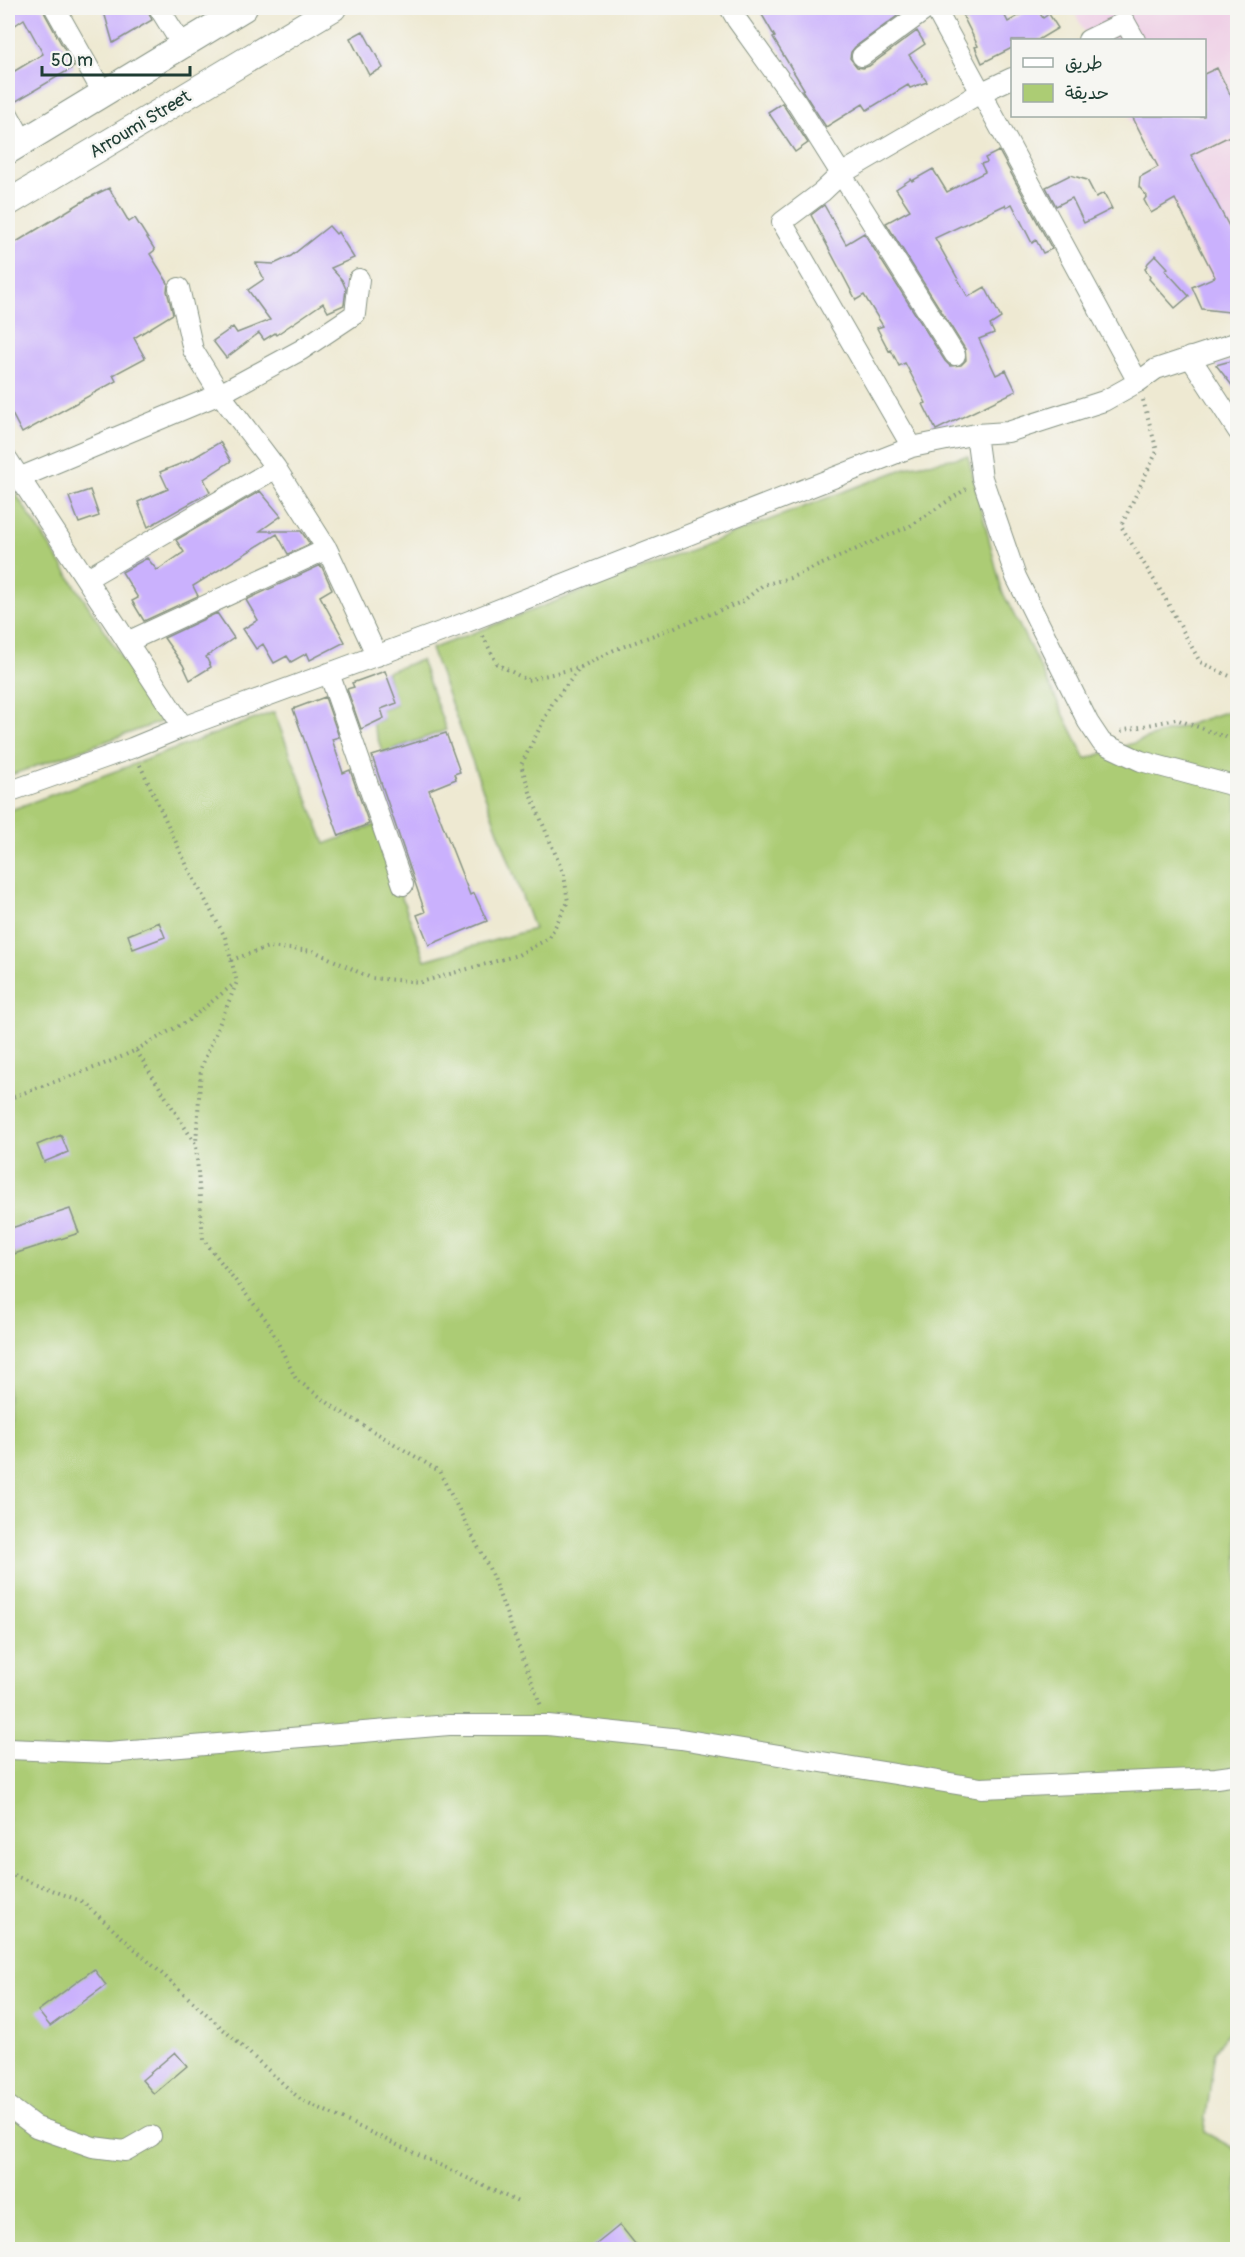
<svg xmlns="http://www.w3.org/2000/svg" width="1245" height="2257" viewBox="0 0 1245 2257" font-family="Pangolin,'Playpen Sans Arabic',sans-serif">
<rect width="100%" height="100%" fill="#f6f6f2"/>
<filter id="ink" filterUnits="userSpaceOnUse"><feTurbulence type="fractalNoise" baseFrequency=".0167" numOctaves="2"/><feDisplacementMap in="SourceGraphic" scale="12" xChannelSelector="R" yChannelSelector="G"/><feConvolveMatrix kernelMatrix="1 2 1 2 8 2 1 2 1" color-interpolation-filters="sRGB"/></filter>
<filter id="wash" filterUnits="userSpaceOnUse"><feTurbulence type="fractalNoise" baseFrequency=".008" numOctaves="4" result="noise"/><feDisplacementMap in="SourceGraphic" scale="24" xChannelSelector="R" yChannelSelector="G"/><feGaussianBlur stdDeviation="1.35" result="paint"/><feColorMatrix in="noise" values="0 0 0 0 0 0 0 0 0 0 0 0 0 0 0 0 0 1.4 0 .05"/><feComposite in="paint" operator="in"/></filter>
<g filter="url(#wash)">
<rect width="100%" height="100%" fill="#eee9d2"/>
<!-- built -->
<path fill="#efd0e6" d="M1072,8h165v319l-109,-211h76v-76h-115z"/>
<!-- green -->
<path fill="#accc74" stroke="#668454" stroke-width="1.5" d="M968,456l34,135 84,168 151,-51 1,1310 -23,33 -11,81 33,18v99l-1229,1v-1439l266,-99 51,132 50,-19 50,135 109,-31 -103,-280 480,-183z
M8,482l155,239 -155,55z
M421,660l25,70 -63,23 -11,-30 11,-4 -3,-9 16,-6 -10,-32z"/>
<g id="blocks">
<!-- building -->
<path fill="#cab1fd" d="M8,8h35l2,6 29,53 -61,36 -5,-1v-27l35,-21 -19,-35 -16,11z
M111,8h36l5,12 -39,23 -9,-31z
M758,8h143l3,3 -49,36 -4,5 -1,6 7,9 6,1 6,-2 48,-35 8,13 -16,11 18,27 -17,6 -2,-3 -41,25 -4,-6 -37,23 -24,-37 2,-1 -31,-51 2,-1z
M981,8h20l7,14 24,-14h4l7,10 6,-4 9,14 -20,12h-26v8l-30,15 -7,-16 3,-1 -15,-30z
M363,31l20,37 -14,7 -19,-37z
M1217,68l21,42v22l-47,23 47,88v70l-36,-4 -10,-22 23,-10 -40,-78 -24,14 -7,-13 3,-4 -8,-9 1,-10 18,-10 -26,-51h72v-42z
M782,103l26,40 -13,9 -27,-40z
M999,151l53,98 -9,4 -7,-13 -4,3 -20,-39 -6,3 -1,-2 -70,33 33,59 17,-10 16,31 -11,7 4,8 -15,6 17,36 10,-5 10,21 -80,39 -13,-26 3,-1 -21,-40 -6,3 -8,-16 -2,1 -12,-23 6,-2 -19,-31 -8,5 -45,-85 13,-10 22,39 18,-11 81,128 5,5 11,-1 5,-5 -1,-11 -79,-126 24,-13 -14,-21 15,-10 1,2 21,-12 14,23 38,-20 -4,-8 6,-2 -2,-4z
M1070,175l17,5 9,17 8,-4 8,16 -28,14 -12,-25 -16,8 -10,-19z
M109,188l20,34 6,-4 20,32 -5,4 18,29 -1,8 6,23 -39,24 11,20 -32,17 3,6 -94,52 -14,-27v-159l82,-50z
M329,226l7,8 2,-2 16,26 -23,10 11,12 4,9 -2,16 -16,7 -5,-9 -47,32 -1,-2 -11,7 -5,-7 -33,25 -13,-17 20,-14 4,6 33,-13 -22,-30 16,-11 -8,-16 18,1 17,-8z
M1156,255l12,13 -3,2 24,26 -14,12 -26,-29 1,-2 -5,-8 3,-6z
M1238,359v34l-22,-28z
M220,442l11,19 -27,18 6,13 -62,35 -10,-25 30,-13 -8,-17 30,-12z
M90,490l9,26 -20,7 -10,-26z
M260,491l21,25 -21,15h41l9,13 -22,10 -11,-20 -84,52 5,10 -54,25 -12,-20 6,-3 -16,-26 25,-14 10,12 2,-1 25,-17 -8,-12z
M321,565l11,24 -12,7 25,46 -35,18 -3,-7 -16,9 -4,-6 -13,7 -11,-19 -7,5 -13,-20 15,-9 -12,-20z
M217,613l17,25 -28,19 5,10 -21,13 -7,-15 -19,-27z
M385,671l12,32 -16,6 3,9 -23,11 -14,-40 7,-2 -2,-4z
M325,697l14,40 -7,2 11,34 7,-3 19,54 -30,12 -46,-127z
M446,733l14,39 -6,2 2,5 -27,11 41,105 4,-2 13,28 -58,24 -12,-30 8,-3 -53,-156z
M159,922l6,15 -32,12 -5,-14z
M61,1135l7,17 -24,10 -7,-17z
M70,1209l9,24 -65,21 -6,-18v-7z
M94,1969l12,16 -56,41 -12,-15z
M175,2052l12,14 -33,28 -12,-14z
M620,2225l20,25h-51l20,-16z"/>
</g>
</g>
<g filter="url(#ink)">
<use href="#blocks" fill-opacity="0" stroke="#869383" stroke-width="1.5"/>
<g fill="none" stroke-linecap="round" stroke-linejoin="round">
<defs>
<path id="minor" d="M55,8l48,85
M159,8l23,37
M730,8l7,12 59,82 159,253
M935,8l203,374
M1088,40l37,-18 10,18
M862,56l66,-48
M8,114l15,27
M179,288l14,62 27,44 56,74 51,81 50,107
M1190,357l48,74
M976,434l6,44 34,99 72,145 14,21 39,18 97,26
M912,447l-130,-225 40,-30 19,-18 139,-81 32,-15
M8,460l175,267
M19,478l201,-84 81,-44 54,-36 4,-35
M86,579l190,-111
M127,642l200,-93
M329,673l74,212
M8,792l124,-44 51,-21 271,-100 458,-180 64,-13 32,-2 96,-31 34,-19 18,-13 82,-27
M8,1749l100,4 341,-28h99l133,14 300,49 235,-10 22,-3
M8,2106l28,21 57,20 32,4 26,-15"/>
<path id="major" d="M8,151l236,-143
M8,203l325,-195"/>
</defs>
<!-- minor casing -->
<use href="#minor" stroke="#869383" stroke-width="22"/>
<!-- major casing -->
<use href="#major" stroke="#869383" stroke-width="28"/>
<!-- path -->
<path stroke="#869383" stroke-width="4" stroke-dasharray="1.5 4.5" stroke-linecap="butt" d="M1143,400l14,51 -36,75 44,72 35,64 38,18
M483,636l14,28 30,16 54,-13
M1121,731l55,-12 55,20 7,4
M140,765l48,103 37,69 12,45 -36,86 -5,75
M231,960l37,-13 46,4 57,27 50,4 97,-27 31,-17 19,-36 -4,-27 -32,-77 -11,-33 32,-63 28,-35 33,-17 128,-48 21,-17 27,-7 120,-52 56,-37
M136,1050l53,-30 46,-37
M8,1099c42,-17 87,-29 128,-49l60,95 7,94 64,82 29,58 39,29 104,63 51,99 51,136
M8,1873l75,29 217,197 218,103"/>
<!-- minor -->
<use href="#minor" stroke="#fff" stroke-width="20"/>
<!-- major -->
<use href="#major" stroke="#fff" stroke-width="26"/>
</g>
</g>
<g text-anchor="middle" stroke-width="5" stroke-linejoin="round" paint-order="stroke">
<!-- street labels -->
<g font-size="18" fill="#1f3d34" stroke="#f6f6f2">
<text transform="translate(140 124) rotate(-31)" y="6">Arroumi Street</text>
</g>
</g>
<!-- margin -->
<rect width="1245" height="2257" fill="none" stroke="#f6f6f2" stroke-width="30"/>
<!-- legend -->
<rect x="1011" y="39" width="195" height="78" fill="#f6f6f2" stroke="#a0aca6" stroke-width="1.5"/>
<rect x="1023" y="58" width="30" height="9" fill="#ffffff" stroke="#a0aca6" stroke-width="1.5"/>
<text x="1065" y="69" font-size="18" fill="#1f3d34">طريق</text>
<rect x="1023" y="84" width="30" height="18" fill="#accc74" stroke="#a0aca6" stroke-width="1.5"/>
<text x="1065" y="99" font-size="18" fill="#1f3d34">حديقة</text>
<!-- scale -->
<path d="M42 66v9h148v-9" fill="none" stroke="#1f3d34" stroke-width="3"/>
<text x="51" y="66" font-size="18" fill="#1f3d34" stroke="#f6f6f2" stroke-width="4.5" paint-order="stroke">50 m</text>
</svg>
